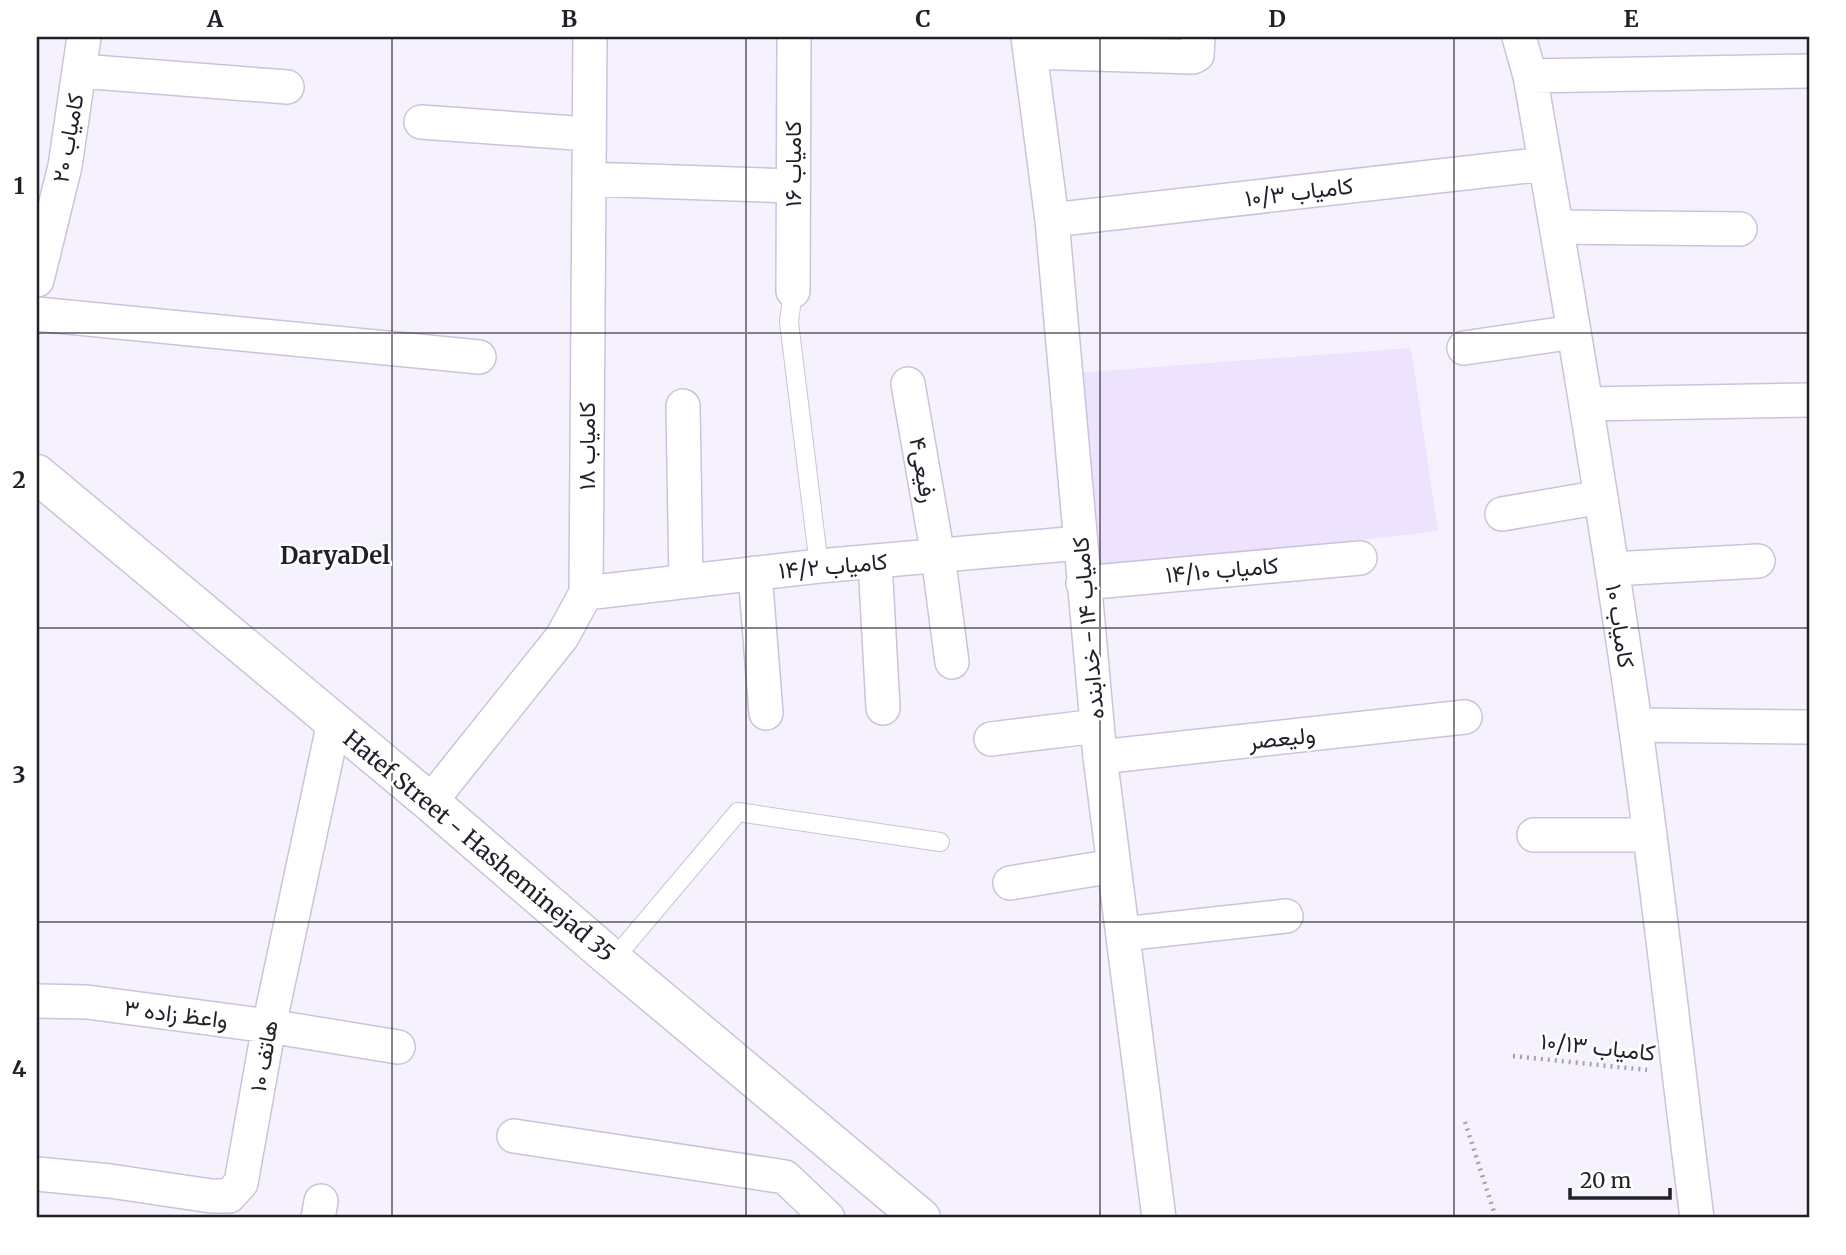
<svg xmlns="http://www.w3.org/2000/svg" width="1846" height="1255" viewBox="0 0 1846 1255" font-family="Merriweather,Vazirmatn,serif">
<rect width="100%" height="100%" fill="#f6f2fd"/>
<!-- built -->
<path fill="#eee3ff" d="M1411,348l27,183 -163,19 -182,16 -19,-193z"/>
<g fill="none" stroke-linecap="round" stroke-linejoin="round">
<defs>
<path id="lane" d="M793,291l-4,31 30,244
M613,960l125,-148 202,30"/>
<path id="street" d="M1028,37l24,183 48,537 59,461
M1519,37l11,39c38,215 74,430 105,647 23,165 41,330 62,495
M1030,52l163,5 4,-2 1,-18
M80,71l207,16
M1530,76l279,-5
M421,122l168,12
M589,179l204,7
M1052,220l493,-56
M1557,227l183,2
M37,280l28,-114 19,-129
M793,291l1,-254
M37,314l442,43
M1464,348l110,-16
M908,384l30,172 14,106
M1587,404l222,-4
M683,406l3,175
M1502,514l99,-17
M875,562l8,146
M1612,569l146,-8
M755,573l11,140
M1083,583l277,-25
M586,593l233,-27 260,-23
M1635,725l174,2
M991,739l106,-13
M1100,757l365,-40
M430,802l132,-165 24,-44 4,-556
M1534,835h115
M1010,883l104,-17
M1123,934l163,-18
M37,1001l50,1 182,24 129,21
M514,1136l271,41 43,41
M37,1174l73,7 101,15h18l12,-13 28,-157 65,-304
M318,1218l3,-17"/>
<path id="secondary" d="M37,474l393,328 183,158 308,258"/>
</defs>
<!-- lane casing -->
<use href="#lane" stroke="#ccc2dc" stroke-width="20"/>
<!-- street casing -->
<use href="#street" stroke="#ccc2dc" stroke-width="36"/>
<!-- secondary casing -->
<use href="#secondary" stroke="#ccc2dc" stroke-width="41"/>
<!-- path -->
<path stroke="#a5a1ac" stroke-width="4.5" stroke-dasharray="2 5" stroke-linecap="butt" d="M1513,1056l134,14
M1465,1122l31,96"/>
<!-- lane -->
<use href="#lane" stroke="#fff" stroke-width="18"/>
<!-- street -->
<use href="#street" stroke="#fff" stroke-width="33"/>
<!-- secondary -->
<use href="#secondary" stroke="#fff" stroke-width="38"/>
</g>
<!-- grid -->
<path fill="none" stroke="#231f29" stroke-width="2" stroke-opacity="0.55" d="M392,37v1181M746,37v1181M1100,37v1181M1454,37v1181M37,333h1772M37,628h1772M37,922h1772"/>
<g text-anchor="middle" stroke-width="5" stroke-linejoin="round" paint-order="stroke">
<!-- street labels -->
<g font-size="23" fill="#231f29" stroke="#fff">
<text transform="translate(68 138) rotate(-80)" y="8">کامیاب ۲۰</text>
<text transform="translate(793 164) rotate(-90)" y="8">کامیاب ۱۶</text>
<text transform="translate(1299 192) rotate(-7)" y="8">کامیاب ۱۰/۳</text>
<text transform="translate(587 446) rotate(-90)" y="8">کامیاب ۱۸</text>
<text transform="translate(923 470) rotate(80)" y="8">رفیعی۴</text>
<text transform="translate(833 566) rotate(-5)" y="8">کامیاب ۱۴/۲</text>
<text transform="translate(1222 570) rotate(-5)" y="8">کامیاب ۱۴/۱۰</text>
<text transform="translate(1620 626) rotate(81)" y="8">کامیاب ۱۰</text>
<text transform="translate(1088 628) rotate(-95)" y="8">کامیاب ۱۴ - خدابنده</text>
<text transform="translate(1282 738) rotate(-6)" y="8">ولیعصر</text>
<text transform="translate(479 846) rotate(40)" y="8">Hatef Street - Hasheminejad 35</text>
<text transform="translate(176 1014) rotate(7)" y="8">واعظ زاده ۳</text>
<text transform="translate(1598 1047) rotate(6)" y="8">کامیاب ۱۰/۱۳</text>
<text transform="translate(264 1056) rotate(-80)" y="8">هاتف ۱۰</text>
</g>
<!-- neighbourhood labels -->
<g font-size="24" font-weight="bold" fill="#231f29" stroke="#fff">
<text x="335" y="564">DaryaDel</text>
</g>
</g>
<!-- border -->
<rect width="1846" height="1255" fill="none" stroke="#ffffff" stroke-width="77"/>
<!-- scale -->
<path d="M1570 1188v10h100v-10" fill="none" stroke="#231f29" stroke-width="3.5"/>
<text x="1580" y="1188" font-size="21" fill="#231f29" stroke="#ffffff" stroke-width="5" paint-order="stroke">20 m</text>
<rect x="38" y="38" width="1770" height="1178" fill="none" stroke="#231f29" stroke-width="2.5"/>
<g font-size="23" text-anchor="middle" font-weight="bold" fill="#231f29">
<text x="215" y="27">A</text>
<text x="569" y="27">B</text>
<text x="923" y="27">C</text>
<text x="1277" y="27">D</text>
<text x="1631" y="27">E</text>
<text x="19" y="194">1</text>
<text x="19" y="488">2</text>
<text x="19" y="783">3</text>
<text x="19" y="1077">4</text>
</g>
</svg>
